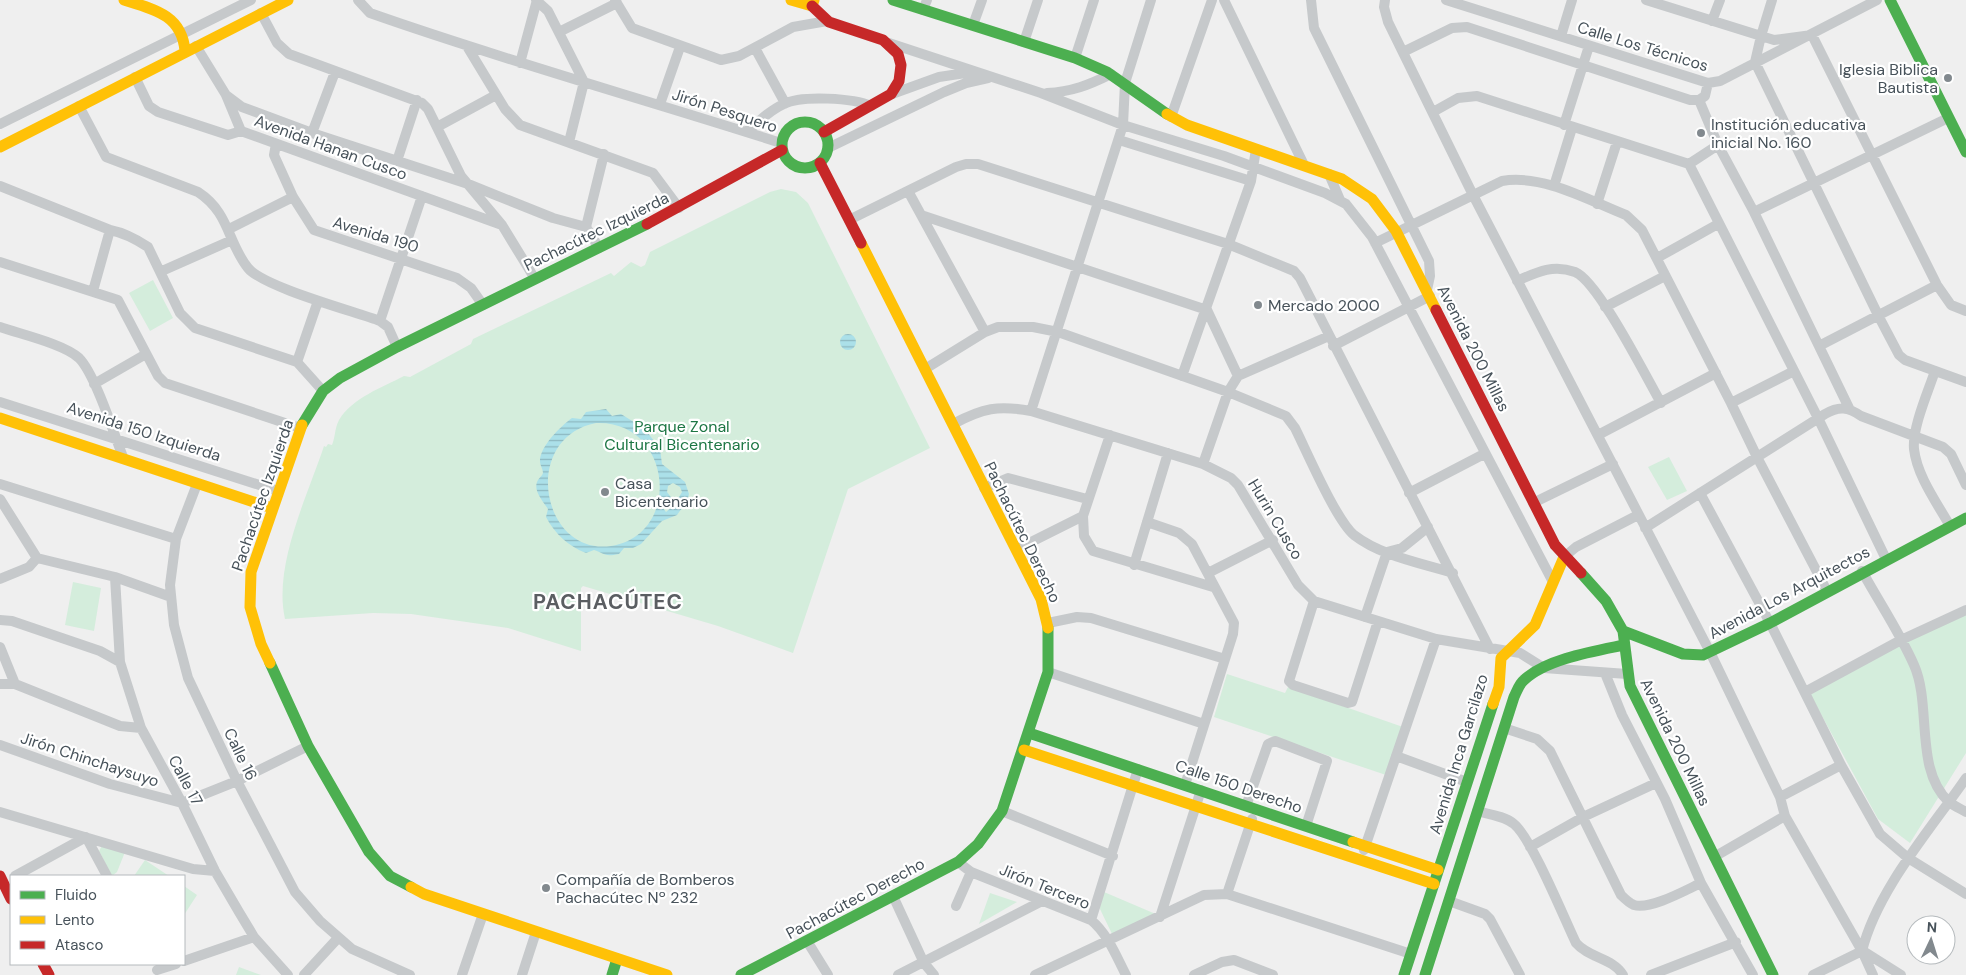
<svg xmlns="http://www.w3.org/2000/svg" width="1966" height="975" viewBox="0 0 1966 975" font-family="'DM Sans',sans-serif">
<defs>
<pattern id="water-rules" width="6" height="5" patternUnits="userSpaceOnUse" patternTransform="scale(1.25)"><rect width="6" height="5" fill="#abe0e9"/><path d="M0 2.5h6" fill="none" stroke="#8db8c0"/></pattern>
</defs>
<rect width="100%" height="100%" fill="#efefef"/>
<!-- green -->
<path fill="#d4eddc" d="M781,189l15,3 12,11 122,245 -82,41 -55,164 -75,-27 -135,-40 -2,2v63l-73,-23 -97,-14 -38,-1 -88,6c-12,-53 22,-122 39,-173l2,1 2,-3 4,1c4,-10 2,-15 7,-25 13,-22 44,-33 65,-44l6,1 61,-33 2,-5 138,-66 3,3 17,-14 10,5 4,-2 5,-13 120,-60z
M153,280l20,38 -23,13 -21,-38z
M1669,457l18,34 -20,9 -19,-33z
M73,582l28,6 -7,43 -29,-6z
M1966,610v143l-56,90 -32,-24 -68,-125z
M1227,674l58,19 3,-6 115,40 -17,48 -172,-58z
M103,844l22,8 -8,20 -5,4 -13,-25z
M145,860l24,16h-35z
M184,886l13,9 -13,20z
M1104,892l54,23 -45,21 -14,-29z
M990,893l27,9 -38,22z
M239,967l22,8h-25z"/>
<!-- water -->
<path fill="url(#water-rules)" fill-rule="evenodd" d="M840 342a8 8 0 1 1 16 0a8 8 0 1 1-16 0Z
M606,409l6,7 9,-2 24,15 15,20 2,15 23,18 4,12 -2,7 -10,14 -15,6 -21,23 -8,4h-9l-5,6c-15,3 -13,0 -25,-4l-8,3c-18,-7 -31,-19 -40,-36l2,-8c-5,-8 -16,-19 -10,-29 2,-3 4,-4 5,-7 0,-4 -3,-8 -3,-11 -1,-15 21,-36 32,-44l9,1 5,-7zM596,423c77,-3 87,112 15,123 -70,10 -91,-108 -15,-123zM673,483l7,4 2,5 -3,5 -6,3 -6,-8 1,-6zM665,500h5l2,4 -1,4 -5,4 -4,-5z"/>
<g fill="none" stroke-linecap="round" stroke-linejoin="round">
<!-- street -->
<path stroke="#c6c9cb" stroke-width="10" d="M358,0l12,13c136,48 274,86 411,130
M536,0l12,11 36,71 -15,60
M615,0l17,28 89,32 18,-4 54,-29 34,-6
M1224,0l80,165
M1311,0l3,28 115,233 1,15 -3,14
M1385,0l-1,7 4,15 85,173 237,457 70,145 5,19 77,135 11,24
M1446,0l262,83 12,-2 157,-81
M1646,0l128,40 38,-5 125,250 14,20 15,6
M1772,0l-11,36 -6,26 124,255 20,38 6,5 61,22
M923,10l4,-10
M261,13l16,30 12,11 133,49 6,6 33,67 41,49 33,54
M1712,21l8,-21
M973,25l9,-25
M559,32l58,-29
M1561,36l11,-36
M1024,42l14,-42
M889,43l152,50 82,32 101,31 101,37 21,11 26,33 181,345
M196,46l30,49 15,36 261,94
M468,48l37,61 15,16 133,48 26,35
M755,48l30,55
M1403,52l49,-24 15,-1 223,73h9l19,45 36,67 95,196
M1075,58l19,-58
M520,63l17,-63
M135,77l14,29 9,6 70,23 13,-4
M1047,93c24,-1 42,-8 64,-19
M892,94l47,-17 33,-5
M226,95l16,12 70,26 156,51 85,34 33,9
M1699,100l6,-4 3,-13
M660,104l20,-57
M79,106l27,51 92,35c32,21 29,50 50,76 15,19 105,43 132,53l8,6 9,20
M1433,112l25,-14 19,-2 212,68 130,256 67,139
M1171,117l41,-117
M0,124l251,-124
M1564,125l25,-79
M437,127l59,-32
M747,132c11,-10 23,-22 37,-28 17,-9 70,-6 87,2
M312,133l23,-61
M1119,140l132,41
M276,144l-2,11 19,42 21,33 143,48 14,10 12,17
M828,148l116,-56 22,-9 22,-5
M397,161l20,-61
M1689,164l29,-19
M1329,174l11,26
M0,186l110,44c15,3 26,9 38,17l32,66 15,15 102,34 26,29
M1554,186l18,-58
M908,191l77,141
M1597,204l20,-62
M1754,212l194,-94
M921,215l286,95 31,66
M849,220l107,-53 10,-3h12l250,80 66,27 6,7 190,371
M229,229l64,-32
M1375,243l127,-62c41,-7 86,19 124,34l16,15 89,173 26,54 70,134
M599,248l-13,-21 18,-73
M1657,258l61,-34
M0,262l118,38 40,76 7,7 135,45
M162,271l70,-31
M1517,281c20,-9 36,-17 58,-9 23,9 71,105 86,131
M93,291l17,-61
M1605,307l60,-31
M380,321l42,-125
M0,327c20,7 64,17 79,31 16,16 35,76 44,99
M1333,346l97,-50
M1819,346l118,-61
M297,362l21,-61
M925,369l60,-37 13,-5h35l25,5 170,60 58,24 9,12c12,24 41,92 59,107 27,21 67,28 99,38
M1935,371c-7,21 -23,57 -21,78 3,27 23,54 36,77
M1182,376l69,-195 5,-32
M94,384l52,-30
M0,402l278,89
M1731,403l63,-32
M1031,411l92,-286 2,-42 26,-83
M953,424c30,-16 45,-19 78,-13l172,53 28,14 7,7 60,100 16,16 122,38 84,14 24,15 83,6
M1110,435l-27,81 1,20 9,15 120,36
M1598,435l118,-62
M1203,464l25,-72 10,-16 91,-40
M0,484l176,55
M197,484l-21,55 -6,46 4,40 14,53 49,103 58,111 25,29 32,28 58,26
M984,488l24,-10 79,21
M1409,493l75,-39
M1700,493l70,130 71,142 39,69 28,24 58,36
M0,499l37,59 78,19 56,20
M1533,503l80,-39
M1147,522l32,11 13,11 42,79 -1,11 -48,151
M1645,528l180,-114c14,-8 23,-7 36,2l82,31 8,7 15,31
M1017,549l66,-33
M1564,557l12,-10 62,-32
M1134,565l34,-112
M1862,571c17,31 38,62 52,94 18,40 0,105 35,137 5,4 12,7 17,10
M1208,573l65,-33
M115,577l5,85 21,66 41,75 33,68 24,41 15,25 34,38
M0,579l29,-12 8,-9
M1314,601l-25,80 4,4 55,18 4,-1 26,-81
M1365,617l22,-65 15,-4 26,-21
M0,620l12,1 88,30 20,11
M1048,623l29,-6 14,1 134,41
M0,647l15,37
M1048,672l156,52
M1605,673l17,42 43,84 36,84 52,92
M0,684h15l105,42 21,2
M1805,692l96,-52 65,-30
M1504,728l33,11 13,12 71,144c4,4 8,8 13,10 16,5 52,-15 67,-22
M0,745l110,39 72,19 55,-22 71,-35
M1396,756l71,26
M1780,797l61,-32
M1246,806l22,-62 7,-3 52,20 -21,65
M1002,811l111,45
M1477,811c11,3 28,5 37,13 18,15 50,94 62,119 13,15 37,15 47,32
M0,812l193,57 22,2
M1530,847l53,-30 73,-34
M1364,850l72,-211
M1714,857l71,-41
M958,862l13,10 120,48c17,14 25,36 35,55
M15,876l71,-39 21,39
M1227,894l25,-75
M893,896l31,67 10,12
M1449,901l36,13 5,5 30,56
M956,906l15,-34
M1160,917l41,-127
M1091,920l47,-151
M807,941l21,34
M1863,951l38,24
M184,961l70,-24
M157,970l19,-6
M304,975l34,-37
M462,975l21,-61
M522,975l14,-43
M898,975l144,-74
M1035,975l169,-80 23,-1 184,60
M1194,975l28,-13 12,-2 39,15
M1651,975l85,-33
M1813,975l49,-24c15,-61 69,-122 104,-173"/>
<!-- fast -->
<path stroke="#4caf50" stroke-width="11" d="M893,0l182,58 32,14 60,42
M1890,0l76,152
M782 145a23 23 0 1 1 46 0a23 23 0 1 1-46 0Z
M302,425l21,-34 17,-13 57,-31 250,-123
M1581,573l25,28 17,30 7,55 143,289
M1623,631l60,23 20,1 67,-32 196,-105
M270,663l38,83 61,106 21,24 21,11
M1029,733l324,109
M612,975l5,-16
M741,975l217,-113 20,-18 24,-33 46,-139v-44
M1404,975l89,-271
M1425,975l89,-278c3,-6 5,-13 10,-17 22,-21 71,-29 100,-35"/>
<!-- slow -->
<path stroke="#ffc107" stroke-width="11" d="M124,0c30,9 58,15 61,51
M791,0l21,6 2,-6
M1167,114l20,11 155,54 30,20 24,32 40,79
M0,147l288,-147
M861,243l180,356 7,29
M0,418l272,90
M270,663l-9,-19 -11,-37 1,-35 51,-147
M1493,704l6,-17 2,-29 34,-33 29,-68
M1024,750l410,134
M1353,842l85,28
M411,887l13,7 243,81"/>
<!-- jam -->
<path stroke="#c62828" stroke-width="11" d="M812,6l17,16 54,18 15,14 3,11 -2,16 -8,13 -67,38
M820,163l41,80
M647,224l135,-74
M1436,310l119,235 26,28
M0,876l11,23
M43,964l6,11"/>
</g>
<!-- markers -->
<g fill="#82898e" stroke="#fff" stroke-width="2">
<circle cx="1948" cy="78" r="5"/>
<circle cx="1701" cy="133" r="5"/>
<circle cx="1258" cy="305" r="5"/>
<circle cx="605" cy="492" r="5"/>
<circle cx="546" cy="888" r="5"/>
</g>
<g text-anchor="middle" stroke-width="4.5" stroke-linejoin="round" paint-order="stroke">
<!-- street labels -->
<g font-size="16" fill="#47525a" stroke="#fff">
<text transform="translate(1643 46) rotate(17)" y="6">Calle Los Técnicos</text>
<text transform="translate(725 110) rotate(18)" y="6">Jirón Pesquero</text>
<text transform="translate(331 147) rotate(20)" y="6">Avenida Hanan Cusco</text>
<text transform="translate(596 231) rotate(-26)" y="6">Pachacútec Izquierda</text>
<text transform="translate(376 234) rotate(17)" y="6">Avenida 190</text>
<text transform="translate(1474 348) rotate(63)" y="6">Avenida 200 Millas</text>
<text transform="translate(144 431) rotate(18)" y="6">Avenida 150 Izquierda</text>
<text transform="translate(262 495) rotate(-71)" y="6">Pachacútec Izquierda</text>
<text transform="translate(1276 519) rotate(59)" y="6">Hurin Cusco</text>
<text transform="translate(1023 532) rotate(64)" y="6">Pachacútec Derecho</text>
<text transform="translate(1789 592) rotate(-28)" y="6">Avenida Los Arquitectos</text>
<text transform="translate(1676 742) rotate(64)" y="6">Avenida 200 Millas</text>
<text transform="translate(241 754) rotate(64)" y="6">Calle 16</text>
<text transform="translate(1458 754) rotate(-73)" y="6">Avenida Inca Garcilazo</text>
<text transform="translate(90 759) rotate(18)" y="6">Jirón Chinchaysuyo</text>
<text transform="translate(186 780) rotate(62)" y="6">Calle 17</text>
<text transform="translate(1239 786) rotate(19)" y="6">Calle 150 Derecho</text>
<text transform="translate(1045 886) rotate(22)" y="6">Jirón Tercero</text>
<text transform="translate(855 898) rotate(-28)" y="6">Pachacútec Derecho</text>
</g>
<!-- poi labels -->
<g font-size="16" fill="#47525a" stroke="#fff" text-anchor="start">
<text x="1938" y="75" text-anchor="end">Iglesia Biblica<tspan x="1938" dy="18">Bautista</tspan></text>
<text x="1711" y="130">Institución educativa<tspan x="1711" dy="18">inicial No. 160</tspan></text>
<text x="1268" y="311">Mercado 2000</text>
<text x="615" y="489">Casa<tspan x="615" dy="18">Bicentenario</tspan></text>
<text x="556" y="885">Compañía de Bomberos<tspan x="556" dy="18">Pachacútec Nº 232</tspan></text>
</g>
<!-- park labels -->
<g font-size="16" fill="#1d7644" stroke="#fff">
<text x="682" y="432">Parque Zonal<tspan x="682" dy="18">Cultural Bicentenario</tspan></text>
</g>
<!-- district labels -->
<g font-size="21" font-weight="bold" letter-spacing="1" fill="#5b5e62" stroke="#fff">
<text x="608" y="609">PACHACÚTEC</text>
</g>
</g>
<!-- legend -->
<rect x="10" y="875" width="175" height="90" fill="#ffffff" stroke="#b5babd"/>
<rect x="20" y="891" width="25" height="8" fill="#4caf50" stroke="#b5babd"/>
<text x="55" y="900" font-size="15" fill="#47525a">Fluido</text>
<rect x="20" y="916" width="25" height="8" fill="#ffc107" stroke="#b5babd"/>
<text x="55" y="925" font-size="15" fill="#47525a">Lento</text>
<rect x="20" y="941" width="25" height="8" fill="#c62828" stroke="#b5babd"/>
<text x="55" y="950" font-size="15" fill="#47525a">Atasco</text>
<!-- north arrow -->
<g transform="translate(1931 940) rotate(4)"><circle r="24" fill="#ffffff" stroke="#b5babd"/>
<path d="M0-4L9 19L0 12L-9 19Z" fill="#82898e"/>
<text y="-8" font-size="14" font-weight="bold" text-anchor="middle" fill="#47525a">N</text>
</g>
</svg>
